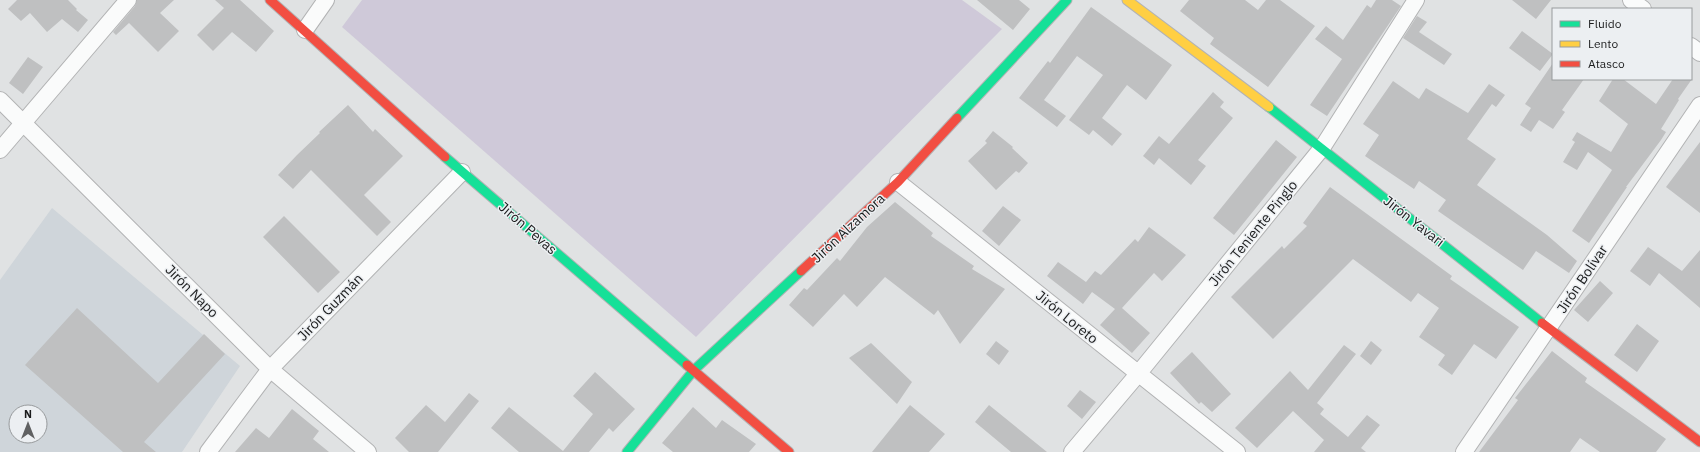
<svg xmlns="http://www.w3.org/2000/svg" width="1700" height="452" viewBox="0 0 1700 452" font-family="'IBM Plex Sans',sans-serif">
<rect width="100%" height="100%" fill="#e0e2e3"/>
<!-- built -->
<path fill="#cfd5da" fill-rule="evenodd" d="M52,208l188,158 -58,86h-182v-172zM16,412h24v24h-24z"/>
<!-- green -->
<path fill="#cfc9d9" d="M362,0h600l40,29 -306,308 -354,-310z"/>
<!-- building -->
<path fill="#bfc0c1" d="M17,0h51l9,9 -1,1 12,10 -10,12 -16,-13 -15,13 -17,-19 -9,8 -13,-12z
M137,0h37l-14,13 19,18 -21,21 -29,-29 -13,12 -3,-3 22,-26z
M215,0h25l34,31 -18,21 -24,-20 -19,19 -16,-16 27,-27z
M977,0h42l11,9 -17,21z
M1189,0h56l13,10 8,-10h14l35,26 -47,61 -58,-43 4,-6 -34,-27z
M1376,0h16l9,6 -74,110 -17,-11 32,-46 -27,-20 11,-13 17,14 24,-35 4,3z
M1512,0h39l-15,19z
M1091,7l81,58 -26,35 -19,-15 -25,33 20,16 -10,12 -19,-16 -4,5 -20,-15 34,-45 -26,-19 -33,44 22,16 -9,11 -38,-29 29,-37 2,2z
M1417,16l10,6 -8,10 33,22 -8,11 -41,-27z
M1522,31l31,23 -13,17 -31,-23z
M28,57l15,10 -20,27 -14,-11z
M1553,63v16h31l-22,31 3,2 -12,17 -14,-9 -8,12 -11,-7 11,-17 -6,-4z
M1613,79h10l33,25 17,-25h19l-14,20 1,1 -18,29 5,3 -5,8 -35,47h1l-38,56 -17,-12 40,-61 -24,-18 -11,18 -14,-8 12,-20 -3,-2 5,-8 34,20 17,-28 -29,-23z
M1393,81l26,18 7,-11 42,25 21,-29 16,11 -9,12 -4,-3 -25,35 29,20 -19,26 70,50 30,26 -8,12 -33,-22 -13,19 -85,-59 8,-11 -27,-19 -5,8 -49,-33 14,-21 -16,-11z
M1213,92l11,10 -4,5 13,11 -35,42 8,6 -15,19 -32,-27 -5,7 -11,-9 16,-20 10,8z
M348,105l25,27 2,-3 28,27 -39,39 27,27 -14,14 -66,-66 -18,19 -15,-14 19,-20 23,-22 -1,-1z
M993,131l20,16 -1,1 16,15 -9,10 -3,-2 -20,19 -28,-29 19,-18 -2,-2z
M1276,140l21,17 -63,78 -21,-17z
M1700,142v71l-34,-26z
M1330,187l122,89 -2,3 69,48 -23,32 -22,-15 -22,31 -14,-10 7,-10 -26,-18 20,-29 -21,-15 -7,9 -58,-43 -80,80 -42,-42 51,-51 2,3 23,-23 -4,-3z
M895,202l38,31 -2,3 43,30 -2,3 33,20 -45,55 -22,-34 -4,5 -49,-38 -28,30 -13,-13 -31,33 -24,-22 15,-17 3,2 30,-32 3,3 27,-34z
M1003,206l18,14 -22,26 -17,-15z
M284,216l56,56 -22,21 -55,-56z
M1149,227l37,28 -24,26 -8,-8 -32,35 28,25 -18,20 -32,-28 15,-16 -23,-17 -9,12 -36,-28 11,-14 28,20 9,-11 6,4 34,-36 3,3z
M1648,247l34,24 18,-21v58l-41,-35 -9,13 -20,-15z
M1600,281l13,12 -25,29 -14,-12z
M77,308l81,75 46,-49 21,20 -81,88 12,10h-33l-98,-87z
M1637,324l22,17 -22,31 -23,-17z
M996,341l13,10 -10,14 -13,-11z
M1371,341l11,9 -11,15 -11,-9z
M871,343l41,39 -15,22 -48,-46z
M1344,345l12,9 -39,49 7,6 -4,5 28,23 19,-22 13,10 -19,23 5,4h-52l10,-12 -31,-29 -36,37 -22,-20 55,-57 18,19z
M1552,351l35,27 -2,4 81,57 -10,13h-56l-20,-14 -10,14h-91l39,-52 -3,-2z
M1192,352l39,42 -19,18 -11,-10 -2,2 -29,-31z
M595,372l40,37 -22,23 -4,-4 -20,24h-70l-28,-24 18,-21 54,44 30,-37 -20,-18z
M1080,390l16,12 -14,17 -15,-13z
M469,393l10,8 -41,51h-29l-14,-14 31,-33 19,17z
M910,405l35,29 -16,18h-57z
M989,405l32,26 26,21h-36l-36,-30z
M693,407l23,21 6,-8 34,24 -7,8h-76l-11,-9z
M292,409l27,22 -6,8 16,13h-94l21,-24 13,10z"/>
<g fill="none" stroke-linecap="round" stroke-linejoin="round">
<defs>
<path id="street" d="M1631,0l12,9
M305,30l21,-30
M1691,46l9,7
M0,100l270,269 98,83
M0,150l128,-150
M898,182l339,270
M208,452l62,-83 192,-197
M1072,452l66,-78 184,-226 94,-148
M1464,452l236,-347"/>
<path id="fast" d="M1269,107l273,216
M957,118l110,-118
M445,157l242,208
M627,452l67,-82 107,-99"/>
<path id="slow" d="M1127,0l142,107"/>
<path id="jam" d="M270,0l175,157
M801,271l97,-89 59,-64
M1542,323l158,119
M687,365l102,87"/>
</defs>
<!-- street casing -->
<use href="#street" stroke="#b2b3b4" stroke-width="18"/>
<!-- fast casing -->
<use href="#fast" stroke="#b2b3b4" stroke-width="11"/>
<!-- slow casing -->
<use href="#slow" stroke="#b2b3b4" stroke-width="11"/>
<!-- jam casing -->
<use href="#jam" stroke="#b2b3b4" stroke-width="11"/>
<!-- street -->
<use href="#street" stroke="#fafbfb" stroke-width="16"/>
<!-- fast -->
<use href="#fast" stroke="#16e098" stroke-width="9"/>
<!-- slow -->
<use href="#slow" stroke="#ffcf43" stroke-width="9"/>
<!-- jam -->
<use href="#jam" stroke="#f24e42" stroke-width="9"/>
</g>
<g text-anchor="middle" stroke-width="3" stroke-linejoin="round" paint-order="stroke">
<!-- street labels -->
<g font-size="14" fill="#1b1c1d" stroke="#eceff2">
<text transform="translate(1414 221) rotate(38)" y="5">Jirón Yavari</text>
<text transform="translate(528 228) rotate(41)" y="5">Jirón Pevas</text>
<text transform="translate(848 228) rotate(-43)" y="5">Jirón Alzamora</text>
<text transform="translate(1253 233) rotate(-51)" y="5">Jirón Teniente Pinglo</text>
<text transform="translate(1582 279) rotate(-56)" y="5">Jirón Bolívar</text>
<text transform="translate(192 291) rotate(45)" y="5">Jirón Napo</text>
<text transform="translate(330 307) rotate(-46)" y="5">Jirón Guzmán</text>
<text transform="translate(1067 317) rotate(39)" y="5">Jirón Loreto</text>
</g>
</g>
<!-- legend -->
<rect x="1552" y="8" width="140" height="72" fill="#eceff2" stroke="#989b9d"/>
<rect x="1560" y="21" width="20" height="6" fill="#16e098" stroke="#989b9d"/>
<text x="1588" y="28" font-size="12" fill="#1b1c1d">Fluido</text>
<rect x="1560" y="41" width="20" height="6" fill="#ffcf43" stroke="#989b9d"/>
<text x="1588" y="48" font-size="12" fill="#1b1c1d">Lento</text>
<rect x="1560" y="61" width="20" height="6" fill="#f24e42" stroke="#989b9d"/>
<text x="1588" y="68" font-size="12" fill="#1b1c1d">Atasco</text>
<!-- north arrow -->
<g transform="translate(28 424)"><circle r="19" fill="#eceff2" stroke="#989b9d"/>
<path d="M0-3L7 15L0 10L-7 15Z" fill="#606162"/>
<text y="-6" font-size="11" font-weight="bold" text-anchor="middle" fill="#1b1c1d">N</text>
</g>
</svg>
